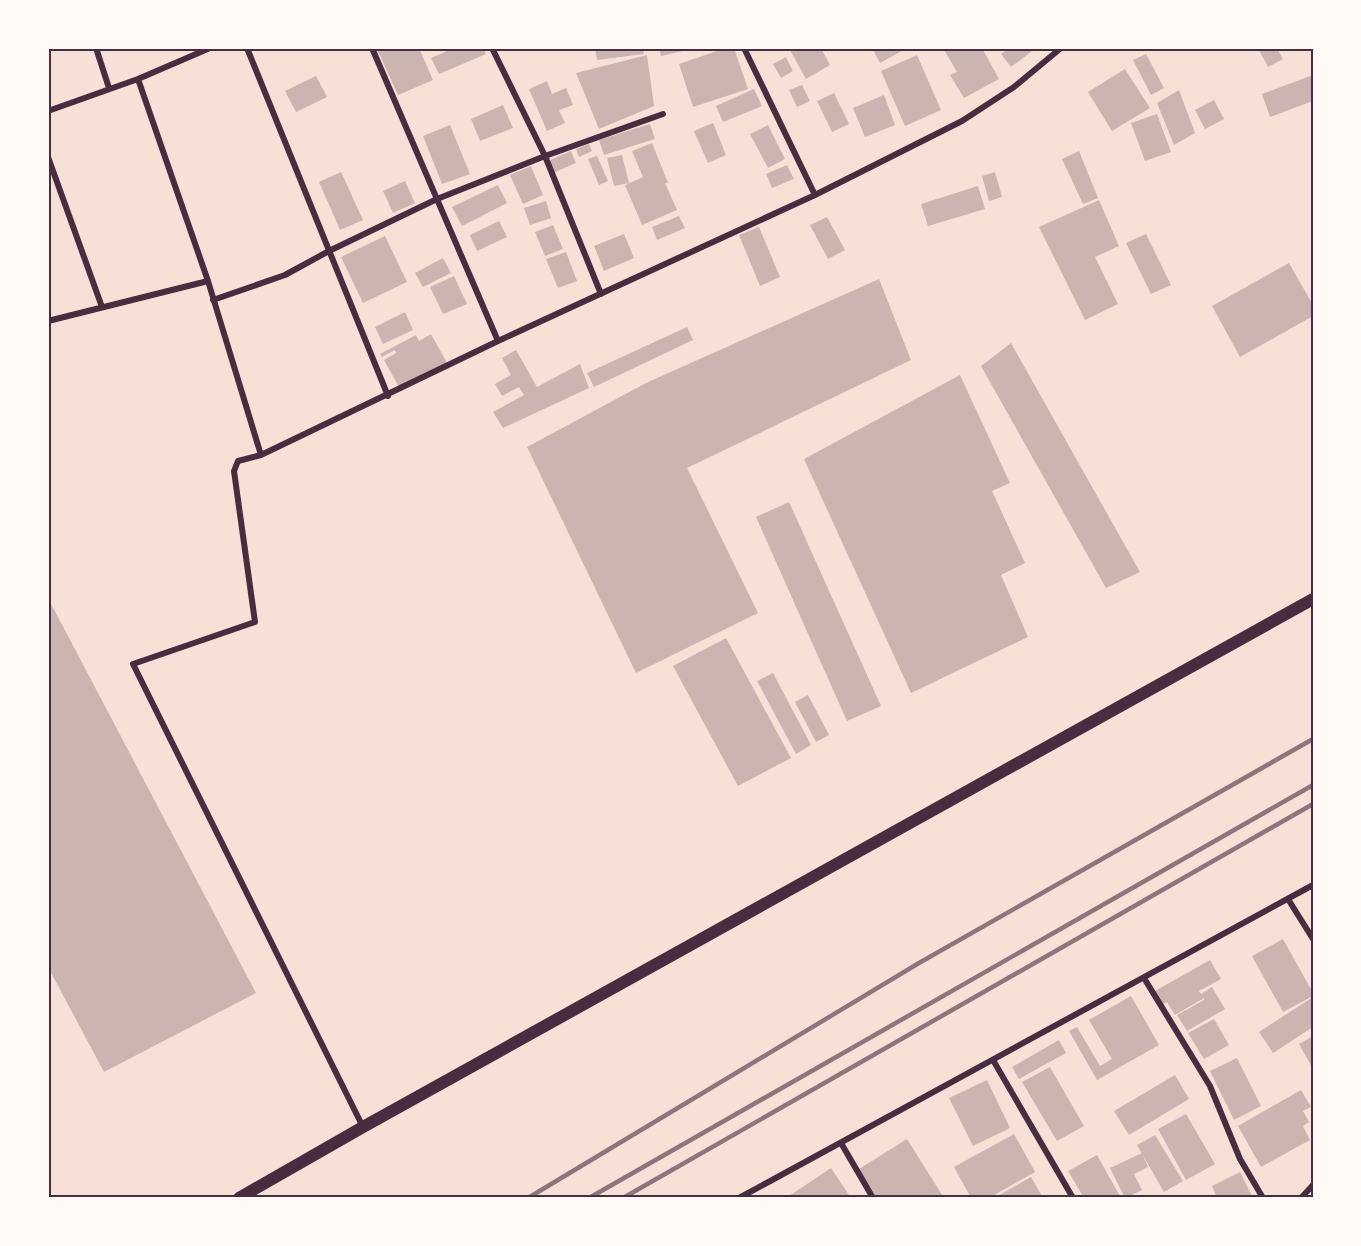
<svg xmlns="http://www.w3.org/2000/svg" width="1361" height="1246" viewBox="0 0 1361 1246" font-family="'IBM Plex Serif',serif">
<rect width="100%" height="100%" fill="#f7e1d7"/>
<!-- building -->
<path fill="#ccb4b1" d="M379,48h40l14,32 -35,15 -21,-46z
M454,48h29l3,6 -47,20 -8,-16z
M595,48h48l1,6 -47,6z
M659,48h32v1l-30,7z
M726,48h8l14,41 -55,18 -14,-43z
M789,48h32l9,17 -24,14z
M872,48h35l-27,15z
M943,48h39l17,31 -35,19 -14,-23 7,-3z
M1009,48h27l-25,19 -10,-13z
M1258,48h19l6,11 -15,8z
M1146,54l18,34 -13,7 -18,-35z
M647,55l7,51 -55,23 -23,-56z
M917,55l24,55 -36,16 -24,-55z
M786,57l7,14 -12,7 -8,-14z
M1125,69l25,39 -38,23 -24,-39z
M1313,75v26l-43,16 -8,-23z
M316,76l11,21 -31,15 -11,-21z
M547,81l5,13 14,-6 7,17 -14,5 6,13 -18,8 -18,-42z
M802,85l8,16 -13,6 -8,-17z
M754,89l8,17 -39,16 -7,-16z
M1179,90l16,43 -21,12 -17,-42z
M834,93l15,31 -17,8 -15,-31z
M884,95l11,30 -30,12 -12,-29z
M1214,100l10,19 -19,10 -10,-19z
M503,105l10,23 -33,13 -9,-22z
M1157,114l14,38 -26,9 -14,-38z
M713,123l13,32 -18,8 -14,-32z
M650,124l5,15 -51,16 -5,-15z
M450,125l20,49 -28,10 -19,-48z
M768,125l17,34 -17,9 -18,-34z
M652,143l16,40h-3l12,27 -35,15 -17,-40 18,-8 -11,-26z
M589,144l3,7 -13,6 -3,-8z
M571,151l5,12 -23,10 -5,-12z
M1079,151l19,47 -15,6 -21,-45z
M622,155l7,28 -15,3 -7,-28z
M597,156l11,25 -9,4 -11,-26z
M787,165l7,14 -22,9 -6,-14z
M531,166l12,29 -20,9 -13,-29z
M341,172l22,48 -23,10 -21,-48z
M995,172l7,25 -13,4 -7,-25z
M405,181l10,22 -22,10 -10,-22z
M498,185l9,18 -45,23 -10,-19z
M978,186l7,23 -57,17 -7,-22z
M1099,200l20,46 -24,11 23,47 -33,16 -46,-93z
M546,201l5,17 -21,7 -6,-17z
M679,216l6,12 -28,12 -5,-13z
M827,217l18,33 -17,9 -18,-34z
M499,221l8,16 -30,14 -7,-16z
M553,225l10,24 -18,7 -10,-24z
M759,227l21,50 -20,9 -21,-51z
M624,234l10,24 -30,13 -10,-25z
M1146,234l25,51 -20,9 -25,-51z
M385,236l22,46 -44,21 -22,-46z
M566,252l11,29 -19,7 -12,-29z
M443,258l8,15 -28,14 -8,-14z
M1289,263l24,42v11l-73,41 -28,-51z
M454,276l13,28 -24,10 -13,-27z
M879,279l32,81 -224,108 71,145 -122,60 -109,-226 119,-64z
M405,312l8,18 -30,14 -8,-17z
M687,327l6,13 -99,47 -7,-14z
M431,334l16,29 -47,26 -16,-29 12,-7 -1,-3 -13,7 -2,-3 36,-19 3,6z
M1011,343l129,229 -34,16 -125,-222z
M516,350l21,37 43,-23 9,24 -86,40 -10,-16 31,-17 -5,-8 -17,9 -7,-12 16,-9 -9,-17z
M960,375l50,108 -18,8 33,72 -24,12 27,62 -117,56 -107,-234z
M789,502l92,204 -34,15 -91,-204z
M48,598l208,395 -152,79 -56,-105z
M726,638l65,120 -53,28 -65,-120z
M773,673l38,72 -15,9 -39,-73z
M808,695l21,40 -13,7 -21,-40z
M1283,939l30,54v3l-30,16 -31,-56z
M1210,960l11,19 -22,12 2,3 11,-7 13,22 -38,22 -10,-16 27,-15v-2l-29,17 -8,-13 -5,3 -7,-14z
M1131,996l28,49 -62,35 -28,-49 8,-4 23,39 12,-7 -23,-39z
M1313,997v30l-40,26 -14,-21z
M1214,1019l15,26 -25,14 -16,-26z
M1313,1036v33l-14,-25z
M1059,1040l7,13 -47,26 -7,-12z
M1237,1058l24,48 -27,14 -24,-49z
M1050,1067l34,59 -27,15 -35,-59z
M1175,1075l14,24 -60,36 -15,-24z
M987,1080l23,48 -37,18 -24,-48z
M1301,1090l10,17 -8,4 6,11 -6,4 7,14 -49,27 -23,-41z
M1186,1114l29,50 -29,16 -28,-51z
M1014,1134l21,38 -46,26h-18l-17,-31z
M1155,1135l28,46 -19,11 -27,-47z
M907,1139l37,59h-67l-18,-29z
M1142,1153l6,14 -14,7 8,16 -17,8 -15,-30z
M1097,1155l24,43h-37l-16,-27z
M831,1168l20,30h-65z
M1240,1172l13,26h-36l-5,-12z
M1031,1177l12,21h-49z"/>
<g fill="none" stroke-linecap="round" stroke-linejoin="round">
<!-- minor -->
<path stroke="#4a2c40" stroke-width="6" d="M96,48l13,40
M247,48l141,348
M372,48l126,293
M492,48l53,108 56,138
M744,48l71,147
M138,79l70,202 53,174
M48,111l90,-32 72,-31
M48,157l54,150
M213,300l72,-25 44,-24 108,-52 108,-43 118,-42
M48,321l160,-40
M1288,899l25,40
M1144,978l66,108 30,73 23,39
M993,1060l80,138
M363,1127l-230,-463 122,-42 -21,-151 4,-10 23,-6 237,-114 317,-146 147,-74 52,-34 47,-39
M841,1143l32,55
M739,1198l574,-313
M1301,1198l12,-13"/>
<!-- secondary -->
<path stroke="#4a2c40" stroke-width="12" d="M239,1198l124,-71 950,-528"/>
<!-- rail -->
<path stroke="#8f747c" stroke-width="4.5" d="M528,1198l391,-235 394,-224
M589,1198l724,-413
M623,1198l690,-394"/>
</g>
<!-- border -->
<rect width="1361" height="1246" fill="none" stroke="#fffaf5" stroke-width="99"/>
<rect x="50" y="50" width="1262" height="1146" fill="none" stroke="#4a2c40" stroke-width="2"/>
</svg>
